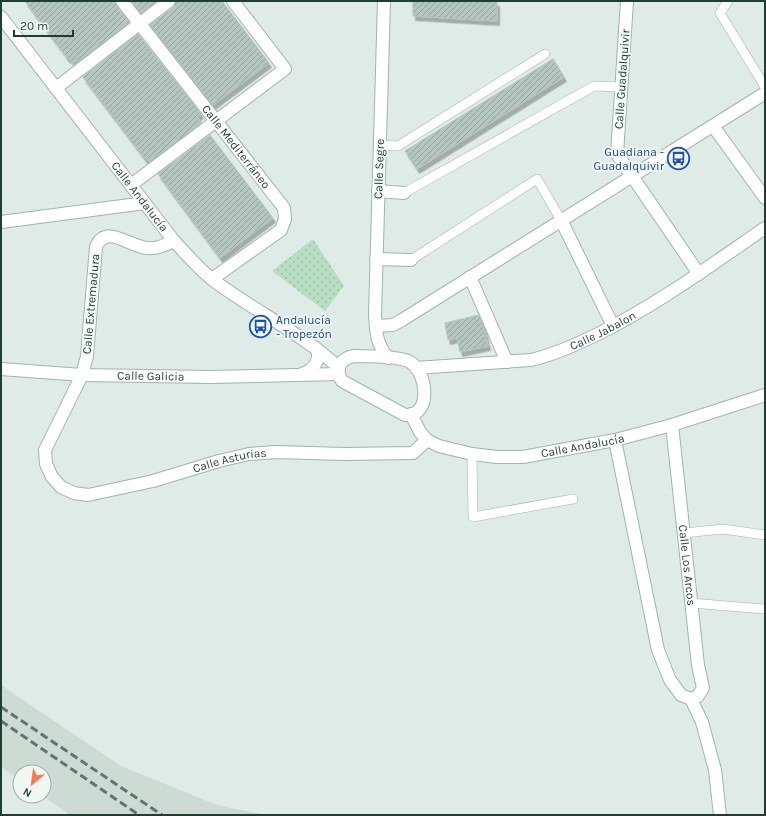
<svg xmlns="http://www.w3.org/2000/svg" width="766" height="816" viewBox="0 0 766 816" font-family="Karla,sans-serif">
<defs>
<pattern id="park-dots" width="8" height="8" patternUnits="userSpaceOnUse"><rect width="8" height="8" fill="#b7dec2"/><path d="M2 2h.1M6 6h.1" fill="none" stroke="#9dbfa7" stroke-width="1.8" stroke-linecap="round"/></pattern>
<pattern id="building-hatch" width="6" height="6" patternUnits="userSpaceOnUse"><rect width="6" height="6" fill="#b4c6bf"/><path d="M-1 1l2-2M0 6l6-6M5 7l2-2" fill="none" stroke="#92a29c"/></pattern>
<filter id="shadow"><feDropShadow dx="2.5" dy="4.5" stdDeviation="0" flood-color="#0004"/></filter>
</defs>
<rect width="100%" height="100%" fill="#dfebe6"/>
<!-- built -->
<path fill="#cddbd5" d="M1,685l120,81 96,39 49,10h-196l-27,-19h1v-24h-24v8l-19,-13z"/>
<!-- park -->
<path fill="url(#park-dots)" d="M313,239l31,47 -19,25 -53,-40z"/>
<!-- building -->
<path fill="url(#building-hatch)" stroke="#b1c5bd" filter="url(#shadow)" d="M25,1h90l1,5 13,16 -55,43 -5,-7 -1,1z
M132,1h25l-16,12z
M176,1h46l47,62 -56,42 -63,-80 24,-18z
M413,1l84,1v19l-84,-5z
M138,34l63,80 -4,3 4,6 -52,39 -3,-4 -1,1 -62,-82z
M553,59l11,18 -147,92 -12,-18z
M210,135l63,83 -53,40 -62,-84z
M479,315l5,13 4,18 -28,6 -3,-14 -9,2 -3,-17z"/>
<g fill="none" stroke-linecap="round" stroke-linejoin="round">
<defs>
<path id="service" d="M728,1l-8,12 45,74
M380,145l18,1 147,-92
M404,193l190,-107 27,1
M411,260l126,-81 24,41
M472,454l1,63 100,-18
M684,533l39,-4 42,6
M691,603l74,6"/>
<path id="pedestrian" d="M713,126l52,72
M632,176l67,98
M378,191l26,2
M561,220l52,106
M1,222l144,-19
M376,259l35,1
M470,277l37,85"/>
<g id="minor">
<path id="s1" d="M122,1l162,207 1,11 -4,11 -69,49"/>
<path d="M384,1l-9,313c1,18 1,29 13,44"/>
<path d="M627,1l-10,153 15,22"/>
<path id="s2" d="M1,17l173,224c13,14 25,28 39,39 41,31 89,53 126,88"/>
<path d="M56,88l113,-87"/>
<path d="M131,185l154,-116 -52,-68"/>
<path id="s3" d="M174,241c-9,4 -17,8 -27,7 -17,-1 -41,-25 -51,-1l-9,109 -5,19 -37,75 1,14 6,13 9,10 13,6 14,2 65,-14 66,-20 30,-7 27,-2 68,2 69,-1 14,-13"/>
<path d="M376,326l17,-1 9,-5 363,-227"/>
<path d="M354,356c13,0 46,0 56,6 18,11 22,55 -5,53l-63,-34c-8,-12 -1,-23 12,-25z"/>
<path id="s4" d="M416,368l115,-8c25,-6 46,-16 69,-27 58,-29 111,-68 165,-105"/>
<path id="s5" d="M1,369l81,6 129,2 128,-3"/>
<path d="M302,374c11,-4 19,-13 15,-25"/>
<path id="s6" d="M411,414l9,18 7,8 12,6 33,8 25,3h26l92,-17 57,-15 93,-30"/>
<path id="s7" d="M672,425l26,240 5,23 -5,8 -7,3"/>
<path d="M615,440l43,210 12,30 11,15 10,4 11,23 13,48 5,45"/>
</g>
</defs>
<!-- service casing -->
<use href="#service" stroke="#a2b3ad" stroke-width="10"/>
<!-- pedestrian casing -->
<use href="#pedestrian" stroke="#a2b3ad" stroke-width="14"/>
<!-- minor casing -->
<use href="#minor" stroke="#a2b3ad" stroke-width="14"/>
<!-- service -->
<use href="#service" stroke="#fff" stroke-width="9"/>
<!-- pedestrian -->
<use href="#pedestrian" stroke="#fff" stroke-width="12"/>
<!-- minor -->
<use href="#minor" stroke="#fff" stroke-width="12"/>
<!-- rail -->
<path stroke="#597870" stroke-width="3" stroke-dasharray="8 4" stroke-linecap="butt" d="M1,707l161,108
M1,721l138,94"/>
</g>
<!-- icons -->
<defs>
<symbol id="bus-ring" viewBox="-11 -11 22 22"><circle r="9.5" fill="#f0f8f4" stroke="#1a4fb4" stroke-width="1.5"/><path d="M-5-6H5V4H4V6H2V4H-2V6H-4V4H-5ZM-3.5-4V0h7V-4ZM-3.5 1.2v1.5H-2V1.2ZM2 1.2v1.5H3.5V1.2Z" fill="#1a4fb4"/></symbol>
</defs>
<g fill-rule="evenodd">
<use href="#bus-ring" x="666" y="146" width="25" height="25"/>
<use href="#bus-ring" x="248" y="314" width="25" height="25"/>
</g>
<g text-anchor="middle" stroke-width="3.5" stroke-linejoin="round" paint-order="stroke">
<!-- street labels -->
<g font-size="12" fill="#1f3c35" stroke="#f0f8f4">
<text transform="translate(622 79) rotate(-86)" y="4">Calle Guadalquivir</text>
<text dy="4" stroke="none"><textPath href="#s1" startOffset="185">Calle Mediterráneo</textPath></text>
<text transform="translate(379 169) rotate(-88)" y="4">Calle Segre</text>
<text dy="4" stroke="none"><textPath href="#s2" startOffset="227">Calle Andalucía</textPath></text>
<text transform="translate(91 304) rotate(-85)" y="4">Calle Extremadura</text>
<text dy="4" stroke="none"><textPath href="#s4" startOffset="193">Calle Jabalon</textPath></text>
<text dy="4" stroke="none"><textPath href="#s5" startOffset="150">Calle Galicia</textPath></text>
<text dy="4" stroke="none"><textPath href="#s6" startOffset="190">Calle Andalucía</textPath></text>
<text dy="4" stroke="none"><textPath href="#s3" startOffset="515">Calle Asturias</textPath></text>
<text dy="4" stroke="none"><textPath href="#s7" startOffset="141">Calle Los Arcos</textPath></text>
</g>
<!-- transit labels -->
<g font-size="12" fill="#164399" stroke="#f0f8f4" text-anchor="end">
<text x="664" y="156">Guadiana -<tspan x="664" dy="14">Guadalquivir</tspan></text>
<text x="276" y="324" text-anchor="start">Andalucía<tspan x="276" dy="14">- Tropezón</tspan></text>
</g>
</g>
<!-- border -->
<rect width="766" height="816" fill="none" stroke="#1f3c35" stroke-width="4"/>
<!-- north arrow -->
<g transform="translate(32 784) rotate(209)"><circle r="19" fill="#f0f8f4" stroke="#9cada8"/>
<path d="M0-3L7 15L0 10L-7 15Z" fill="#f97b50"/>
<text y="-6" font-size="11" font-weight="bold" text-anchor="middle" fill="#1f3c35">N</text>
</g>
<!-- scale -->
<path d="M14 30v6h59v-6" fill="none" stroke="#1f3c35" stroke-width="2"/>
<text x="20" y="30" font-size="12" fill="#1f3c35" stroke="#f0f8f4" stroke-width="3" paint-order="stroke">20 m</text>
</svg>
